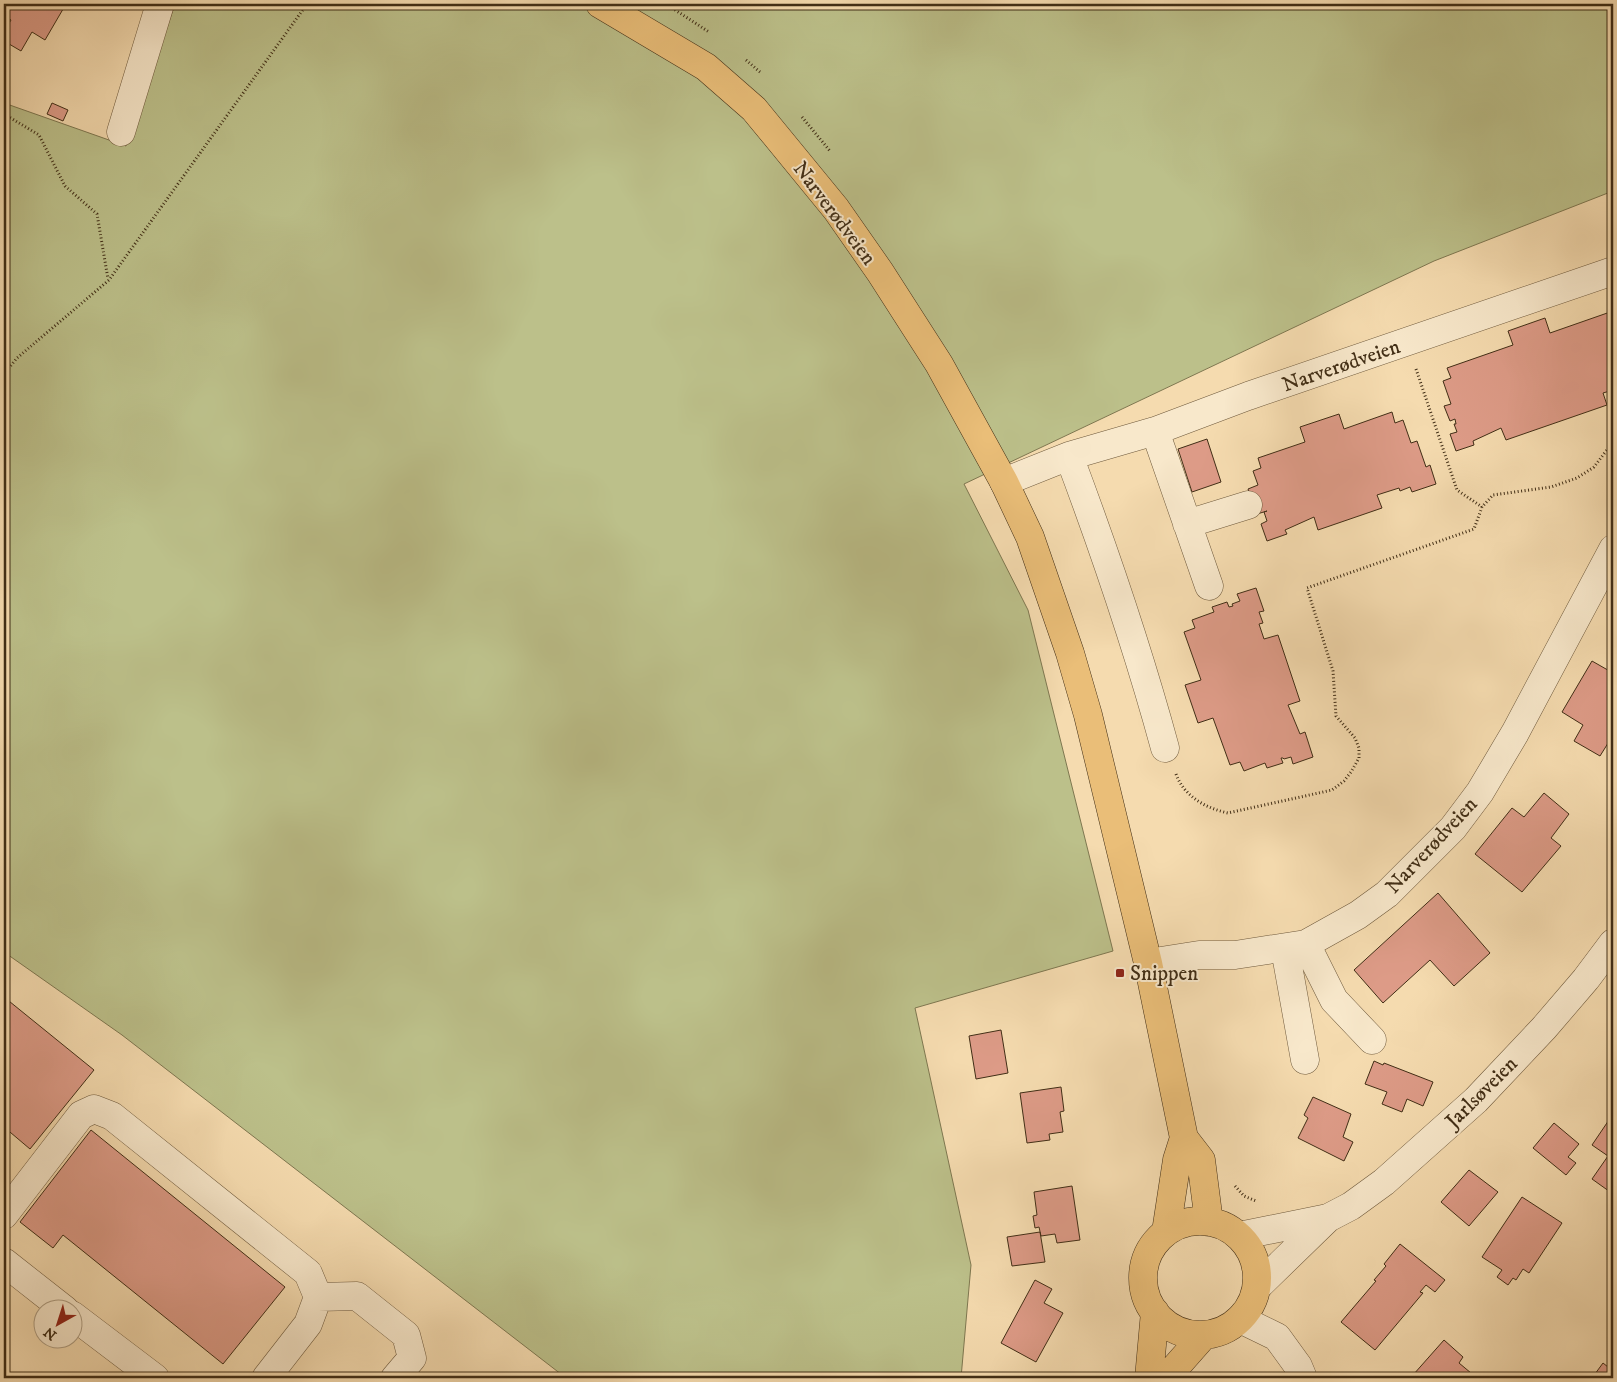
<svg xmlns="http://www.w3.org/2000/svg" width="1617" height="1382" viewBox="0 0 1617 1382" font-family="'IM FELL DW Pica',serif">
<rect width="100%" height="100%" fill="#f5dbaf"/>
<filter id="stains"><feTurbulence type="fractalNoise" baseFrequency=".004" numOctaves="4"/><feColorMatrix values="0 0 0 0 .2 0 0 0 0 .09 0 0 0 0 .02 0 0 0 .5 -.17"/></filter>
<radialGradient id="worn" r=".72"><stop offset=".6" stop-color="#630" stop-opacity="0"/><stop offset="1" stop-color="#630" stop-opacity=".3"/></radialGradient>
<!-- green -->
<path fill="#bcc08a" stroke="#7e7750" d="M175,4h1438v187l-179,70 -470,223 64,126 85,341 -198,57 56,257 -10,113h-395l-444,-343 -118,-83v-849l122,43z"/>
<!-- building -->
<path fill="#dd9b87" stroke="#412e16" d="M8,4h58l-21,36 -13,-8 -11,19 -17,-10v-9l7,-12 -7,-5z
M52,103l16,7 -5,11 -16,-7z
M1613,311v79l-10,3 4,12 -101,35 -5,-12 -28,13 1,4 -18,6 -6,-17 7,-2 -3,-8h2l-1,-5 -5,2 -6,-15 7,-2 -8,-23 8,-3 -4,-10 66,-23 -5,-14 37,-13 5,15z
M1392,412l3,11 8,-3 8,23 6,-2 9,26 4,-2 6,19 -24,8 -2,-5 -10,4 -1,-3 -22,7 5,13 -64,22 -4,-13 -29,13 2,4 -20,7 -6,-17 6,-3 -3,-9 3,-1 -10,3 -9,-25 10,-4 -5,-14 8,-3 -3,-10 47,-16 -5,-15 39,-13 5,15z
M1207,439l14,43 -29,10 -14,-43z
M1256,588l8,23 -5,1 4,11 -4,1 5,15 14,-4 22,66 -12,4 12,29 5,-2 8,25 -20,7 -2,-7 -7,2 -1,-1h-2l2,5 -16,5 -2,-5 -21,8 -4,-9 -10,3 -17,-47 -15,5 -13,-38 16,-5 -17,-48 11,-4 -3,-8 22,-8 -2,-5 15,-5 2,5 4,-1 -1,-2 8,-3 -3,-7z
M1592,661l21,12v69l-3,-2 -10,16 -26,-15 9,-16 -21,-13z
M1544,793l25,21 -18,24 10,8 -39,46 -47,-38 37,-46 12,9z
M1438,893l52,60 -36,33 -24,-26 -47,43 -29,-33z
M4,997l90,73 -64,79 -26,-22z
M1001,1030l7,43 -32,6 -7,-43z
M1374,1061l9,4 1,-2 49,19 -10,24 -16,-7 -5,13 -20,-8 5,-12 -22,-8z
M1061,1087l3,24 -4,1 3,20 -14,2 1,6 -23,3 -7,-50z
M1313,1097l38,17 -8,23 10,5 -9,19 -46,-23 10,-20 -4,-3z
M1613,1114v80l-21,-15 16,-23 -16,-11z
M1554,1123l25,21 -11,13 8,6 -10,12 -33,-27z
M91,1130l194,157 -62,77 -160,-129 -10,13 -33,-26z
M1469,1170l29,22 -29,34 -28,-24z
M1072,1186l8,54 -23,3 -2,-9 -14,2 -2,-9 -4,1 -2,-12 4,-1 -3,-23z
M1522,1197l40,26 -33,50 -6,-4 -7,11 -3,-2 -5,7 -11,-8 5,-7 -20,-13z
M1040,1232l5,30 -33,4 -5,-29z
M1400,1244l45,36 -10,12 -9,-7 -6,7 3,1 -48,57 -34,-28 35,-41 -2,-1 12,-14 -2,-2z
M1035,1280l17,9 -8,14 19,10 -27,49 -35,-19z
M1444,1340l19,17 -4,6 18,15h-60l-4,-3z
M1603,1363l10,8v7h-21z"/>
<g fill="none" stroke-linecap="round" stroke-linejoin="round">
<defs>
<path id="minor" d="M121,132l39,-128
M1155,431l54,155
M1069,456c36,96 69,193 96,292
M1004,482l65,-26 86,-25 93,-35 365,-125
M1187,524l61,-19
M1306,944l28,56 38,40
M1285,949l20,111
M1148,963l51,-8h36l71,-11 52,-29 29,-21 66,-66 27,-36 35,-59 98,-184
M4,1215l77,-100 13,-6 18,7 196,157 10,24 -10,27 -42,54
M1239,1236l89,-18
M4,1262l61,48
M1257,1287l71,-69 23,-12 33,-24 92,-82 68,-72 42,-49 27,-36
M318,1297l39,-1 49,39 6,23 -17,20
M72,1315l83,63
M1240,1319l37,18 21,29 5,12"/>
<path id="major" d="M600,4l106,63 48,42 82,100 44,63 59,92 65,118 26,55 40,116 18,62 60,248 36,175 17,22 8,62
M1143 1278a57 57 0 1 1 114 0a57 57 0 1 1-114 0Z
M1166,1232l11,-72 7,-22
M1149,1378l6,-66
M1166,1378l38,-43"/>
</defs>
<!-- minor casing -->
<use href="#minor" stroke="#6e593c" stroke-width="29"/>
<!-- major casing -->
<use href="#major" stroke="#412e16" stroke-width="29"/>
<!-- path -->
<path stroke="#412e16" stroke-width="3" stroke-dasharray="1 2.5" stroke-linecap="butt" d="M666,4l43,28
M746,60l14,12
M4,114l35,21 26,51 32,28 11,65
M802,117l28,34
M1416,369l41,121 25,17
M4,374l13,-16 92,-78 198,-276
M1176,774c8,22 29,34 52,39l104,-23 12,-9 7,-9 8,-14v-10l-4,-10 -19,-22 -3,-45 -26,-83 167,-59 8,-22 11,-12 58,-8 26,-9 17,-11 19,-25
M1235,1186l9,10 12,5"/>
<!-- minor -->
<use href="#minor" stroke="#f8e8cb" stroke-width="28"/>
<!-- major -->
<use href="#major" stroke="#eabe78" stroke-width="28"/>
</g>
<!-- markers -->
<rect fill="#8f2418" stroke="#f8e8cb" stroke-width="2" x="1115" y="968" width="10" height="10" rx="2.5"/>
<g text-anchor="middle" stroke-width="4" stroke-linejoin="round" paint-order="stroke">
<!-- street labels -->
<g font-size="21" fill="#412e16" stroke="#f8e8cb">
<text transform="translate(835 213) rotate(53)" y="7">Narverødveien</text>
<text transform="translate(1341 365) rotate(-19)" y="7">Narverødveien</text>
<text transform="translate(1431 845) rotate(-47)" y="7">Narverødveien</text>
<text transform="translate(1481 1092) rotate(-45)" y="7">Jarlsøveien</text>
</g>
<!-- poi labels -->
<g font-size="21" fill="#412e16" stroke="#f8e8cb" text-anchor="start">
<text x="1130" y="980">Snippen</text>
</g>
</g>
<!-- margin -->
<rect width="1617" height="1382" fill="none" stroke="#f5dbaf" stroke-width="20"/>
<rect x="5" y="5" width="1607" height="1372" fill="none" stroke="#412e16" stroke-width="2.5"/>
<rect x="10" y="10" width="1597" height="1362" fill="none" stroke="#412e16"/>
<!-- north arrow -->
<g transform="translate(58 1324) rotate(219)"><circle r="24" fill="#f8e8cb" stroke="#af9e83"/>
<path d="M0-4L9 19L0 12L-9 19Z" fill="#8f2418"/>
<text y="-8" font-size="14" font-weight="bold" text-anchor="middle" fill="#412e16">N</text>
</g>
<rect width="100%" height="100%" filter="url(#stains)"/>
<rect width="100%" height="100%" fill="url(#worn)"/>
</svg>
